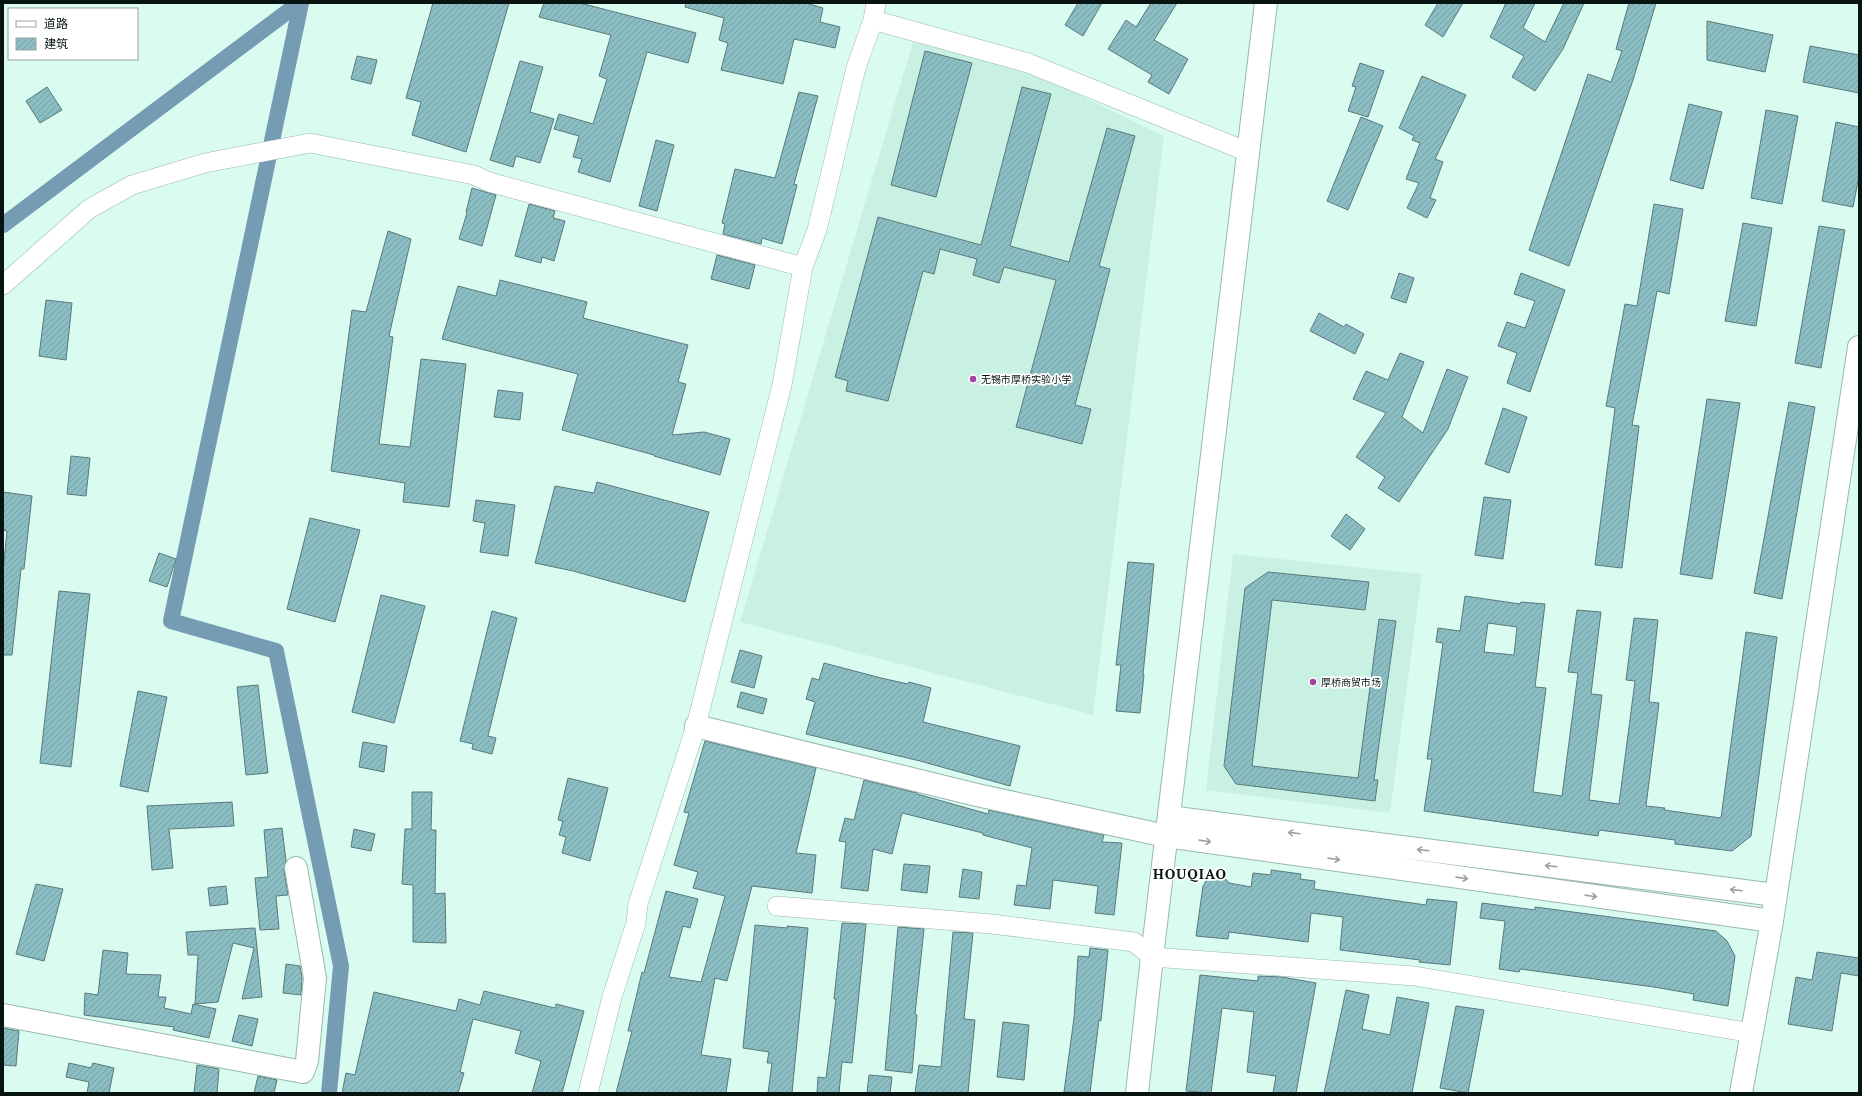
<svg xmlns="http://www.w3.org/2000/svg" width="1862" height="1096" viewBox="0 0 1862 1096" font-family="'PT Serif','Noto Sans SC',serif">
<defs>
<pattern id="building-hatch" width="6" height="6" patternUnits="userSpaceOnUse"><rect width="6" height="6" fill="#8abec3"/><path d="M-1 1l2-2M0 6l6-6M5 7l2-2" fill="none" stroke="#76a2a6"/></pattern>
</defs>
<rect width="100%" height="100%" fill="#dafbf0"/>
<!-- built -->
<path fill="#c8f1e4" d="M913,42l112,27 139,67 -71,579 -353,-93z
M1233,554l189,20 -32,239 -184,-23z"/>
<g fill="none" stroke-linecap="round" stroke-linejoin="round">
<!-- canal -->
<path stroke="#759cb3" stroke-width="16" d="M301,3l-130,618 105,30 65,315 -12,127
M3,225l296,-222"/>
</g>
<!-- building -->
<path fill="url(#building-hatch)" stroke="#59797c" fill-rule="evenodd" d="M433,3h76l-43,149 -54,-17 9,-33 -15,-4z
M544,3h36l116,30 -8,30 -41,-11 -37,130 -32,-10 4,-13 -9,-2 6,-21 -25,-7 5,-15 34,10 14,-45 -8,-3 12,-41 -72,-18z
M686,3h120l17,5 -3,14 20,5 -5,21 -41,-9 -11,45 -62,-14 7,-27 -9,-3 5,-22 -39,-11z
M1078,3h24l-19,33 -18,-11z
M1151,3h26l-23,37 34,19 -19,35 -21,-12 4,-7 -44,-26 18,-29 10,7z
M1438,3h25l-20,34 -18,-12z
M1506,3h29l-12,25 22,14 19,-39h20l-21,46 -28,42 -23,-14 12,-21 -34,-19z
M1629,3h27l-23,77 -64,186 -40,-16 59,-176 23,8 11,-31 -6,-2z
M1707,21l66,14 -8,37 -58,-12z
M1810,46l49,9v38l-56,-11z
M925,51l47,12 -36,134 -45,-12z
M357,56l20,4 -6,24 -20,-5z
M520,61l23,6 -13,45 24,7 -14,44 -24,-7 -3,11 -23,-7z
M1360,63l24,8 -16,46 -20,-6 8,-24 -4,-1z
M1422,76l44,19 -31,64 8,3 -13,36 6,2 -9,18 -20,-10 12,-25 -13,-4 14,-36 -8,-3 2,-4 -15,-8z
M47,87l15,23 -22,13 -14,-22z
M1022,87l29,7 -41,152 59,16 38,-134 28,8 -36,130 11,3 -35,136 16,4 -9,35 -66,-17 40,-147 -52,-13 -5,16 -26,-8 4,-16 -37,-10 -6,25 -11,-3 -35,130 -42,-10 2,-10 -13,-4 43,-160 103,28z
M799,92l19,4 -24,88 3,1 -15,59 -20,-6 -1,6 -38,-10 2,-10 -3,-1 13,-54 40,9z
M1689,104l33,8 -19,77 -33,-9z
M1766,110l32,6 -16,88 -31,-6z
M1361,117l22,9 -35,84 -21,-9z
M1836,122l23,5v49l-6,31 -31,-6z
M656,140l18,5 -17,66 -18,-5z
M472,188l24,7 -14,51 -23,-7 8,-26 -1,-1z
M529,204l26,7 -2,7 12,3 -11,40 -12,-4 -1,6 -26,-7z
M1654,204l29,5 -14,85 -12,-3 -25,134 7,1 -17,142 -27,-3 20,-157 -9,-2 19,-102 12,2z
M1743,223l29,5 -16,98 -31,-5z
M1819,226l26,4 -24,138 -26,-5z
M388,231l23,8 -22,97 4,1 -14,107 31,3 11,-88 45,5 -17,143 -46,-5 2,-19 -74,-12 21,-161 14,2z
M717,255l38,10 -6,24 -38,-10z
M1399,273l15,5 -8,25 -15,-5z
M1521,273l44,17 -35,102 -23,-9 10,-30 -19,-7 9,-24 18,6 10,-27 -21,-7z
M500,280l87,22 -4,16 105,27 -10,37 8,2 -14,51 32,-3 26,7 -10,36 -66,-19v-1l-92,-25 16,-56 -136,-35 16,-53 38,10z
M46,300l26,3 -6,57 -27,-4z
M1319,313l25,14 2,-3 18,10 -9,20 -45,-23z
M1400,353l24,9 -22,55 21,16 24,-64 21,8 -20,52 -49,73 -21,-14 7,-11 -29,-20 30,-44 -33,-14 13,-28 22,9z
M498,390l25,3 -3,27 -26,-3z
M1707,399l33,4 -28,176 -32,-5z
M1789,402l26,5 -33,192 -28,-6z
M1503,408l24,9 -18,56 -24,-9z
M71,456l19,2 -4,38 -19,-2z
M597,482l112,30 -24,90 -112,-31 -38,-8 20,-77 39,7z
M3,492l29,4 -8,73h-3l-9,86h-9v-84l4,-40 -4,-1z
M1484,497l27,3 -8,59 -28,-4z
M476,500l39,5 -7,51 -28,-4 5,-29 -12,-2z
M1346,514l19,15 -15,21 -19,-14z
M310,518l50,12 -25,92 -48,-13z
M159,553l17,6 -9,28 -18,-6z
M1128,562l26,2 -11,111h1l-4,38 -24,-2 5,-46h-5z
M1268,572l101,10 -4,28 -93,-10 -20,166 106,12 21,-159 17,2 -22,159h4l-3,21 -139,-17 -12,-18 21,-178z
M59,591l31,3 -19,173 -31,-4z
M381,595l44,11 -31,117 -42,-11z
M1465,596l55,8 1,-2 24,2 -10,83 11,1 -13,104 29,4 16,-123 -10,-1 9,-62 24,2 -10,82 11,1 -13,105 30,4 16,-123 -9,-1 8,-62 24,2 -9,82 10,1 -13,103 19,2 -1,2 57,8 25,-186 31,5 -26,199 -19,15 -57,-7v-4l-76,-10 -1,6 -174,-25 8,-52h-5l16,-116 -7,-1 2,-14 22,3zM1488,623l29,4 -3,28 -30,-3z
M492,611l25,7 -29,118 8,2 -4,16 -20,-5 1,-5 -13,-3z
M740,650l22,6 -8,32 -23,-6z
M824,663l57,15 27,6 1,-2 22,6 -8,34 97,24 -10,40 -90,-25 -114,-27 9,-32 -9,-3 6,-21 7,2z
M258,685l10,88 -22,2 -9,-88z
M138,691l29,6 -19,95 -28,-6z
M741,692l26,7 -4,15 -26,-7z
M705,741l111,27 -20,85 20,2 -4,38 -60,-7 -25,95 -12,-3 -14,77 30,4 -5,34h-110l16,-62h-4l14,-59 2,1 22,-82 32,8 -8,29 -7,-2 -14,51 32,5 24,-86 -32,-8 5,-16 -24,-7 15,-52 -5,-1z
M363,742l24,4 -3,26 -25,-5z
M568,778l40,10 -18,73 -28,-8 4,-16 -7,-2 4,-14 -5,-1z
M864,780l53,13v1l71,20 1,-4 22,5 93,20 -2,7 20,1 -8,72 -19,-2 3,-27 -45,-6 -3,29 -36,-4 3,-20 9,1 6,-38 -49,-13v-2l-81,-20 -10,41 -19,-5 -5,42 -27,-3 5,-46 -7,-1 6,-23 9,2z
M412,792h20l-1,38h5l-1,64 10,-1 1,50 -33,-1v-57l-11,-1 3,-55h7z
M232,802l2,24 -65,3 4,39 -21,2 -5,-64z
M282,828l4,33 -2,9 4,25 -12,1 3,33 -19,1 -5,-52 13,-1 -4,-47z
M354,829l21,5 -4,17 -20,-4z
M904,864l26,2 -3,27 -26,-3z
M963,869l19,3 -3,27 -20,-2z
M1271,870l30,4 -1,5 15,2 -1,8 112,16 1,-6 30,3 -7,63 -31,-3 1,-2 -80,-10 3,-33 -32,-4 -3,29 -79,-10 -1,7 -32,-3 7,-50 6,-10 16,2 4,5 22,4 2,-14 18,2z
M36,884l27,5 -19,72 -28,-7z
M226,886l2,18 -18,2 -2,-18z
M1482,903l53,7v-3l181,24 11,10 8,15 -7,50 -35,-6 1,-6 -40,-7 -134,-18 -1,3 -20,-3 6,-48 -25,-3z
M842,923l24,1 -14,139 -10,-1 -3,31h-22l1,-16 8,1 10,-79h-2z
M755,925l32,3v-2l21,2 -16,165h-24l4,-30h-5l2,-11 -26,-4z
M898,927l26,2 -9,85 2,1 -5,58 -27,-3z
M255,928l7,69 -20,2 12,-51 -21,-5 -15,59 -23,2 3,-49h-10l-2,-23z
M953,932l20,1 -9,86 11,1 -7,73h-53l4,-28 22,2z
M1090,948l18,2 -7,71 -2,-1 -9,73 -26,-1 10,-74 4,-62 11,1z
M103,950l25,3 -2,21 35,1 -3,22h8l-2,11 27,6 2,-10 23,5 -7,29 -36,-8 1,-3 -90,-12 1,-22 13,2z
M1817,952l42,6v18l-18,-3 -9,58 -44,-7 8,-47 16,3z
M286,964l14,2 2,12 -1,17 -18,-2z
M1200,975l58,6v-5l24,1 34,6 -20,110h-23l3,-17 -29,-4 7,-60 -32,-4 -11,85 -25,-2z
M1346,990l23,5 -7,34 28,6 7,-38 32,6 -17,90h-88z
M484,991l71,17 1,-4 28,7 -22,82h-30l9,-32 -26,-8 6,-22 -48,-12 -13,53 4,1 -6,20h-116l4,-20 9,2 19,-83 82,19 3,-12 21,6z
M1456,1006l28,4 -16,83 -28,-5z
M239,1015l19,4 -6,27 -20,-5z
M1003,1022l26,3 -5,55 -27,-3z
M3,1028l16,3 -3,35 -13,-1z
M69,1063l22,5 2,-5 21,5 -5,25h-22l2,-11 -23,-5z
M197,1065l22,4 -2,24h-23z
M869,1075l23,2 -2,16h-23z
M258,1076l19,4 -3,13h-20z"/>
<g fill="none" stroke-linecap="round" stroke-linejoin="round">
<defs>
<path id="minor" d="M873,20l155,43 220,89
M3,285l86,-76 43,-24 73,-22 105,-20 164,32 15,7 314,85
M777,906l215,18 142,18 18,15 262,19 338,57
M588,1093l24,-96 24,-74 2,-19 58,-178 86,-341 21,-118 14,-37 39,-162 17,-48 3,-17"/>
<path id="tertiary" d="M696,726l281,69 189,41 606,85
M1169,817l606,78
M3,1015l300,57 4,-11 8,-83 -19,-110
M1137,1093l15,-136 114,-954
M1741,1093l31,-172 87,-574"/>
</defs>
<!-- minor casing -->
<use href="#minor" stroke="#99b8ae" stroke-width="20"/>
<!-- tertiary casing -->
<use href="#tertiary" stroke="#99b8ae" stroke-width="24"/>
<!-- minor -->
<use href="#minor" stroke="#fff" stroke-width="19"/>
<!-- tertiary -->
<use href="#tertiary" stroke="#fff" stroke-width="22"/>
</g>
<!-- one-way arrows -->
<defs><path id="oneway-shaft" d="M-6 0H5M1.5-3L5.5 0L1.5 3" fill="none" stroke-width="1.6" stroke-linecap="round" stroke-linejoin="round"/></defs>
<g stroke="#9ca1a0">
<use href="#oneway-shaft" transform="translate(1294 833) rotate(-173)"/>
<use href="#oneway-shaft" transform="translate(1205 841) rotate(8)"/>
<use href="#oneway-shaft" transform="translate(1423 850) rotate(-173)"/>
<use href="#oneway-shaft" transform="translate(1334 859) rotate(8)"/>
<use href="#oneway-shaft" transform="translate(1551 866) rotate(-173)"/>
<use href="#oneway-shaft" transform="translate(1462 878) rotate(8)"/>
<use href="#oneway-shaft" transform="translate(1736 890) rotate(-173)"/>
<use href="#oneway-shaft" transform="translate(1591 896) rotate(8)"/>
</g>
<!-- markers -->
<g fill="#a542a8" stroke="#fff" stroke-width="1.5">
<circle cx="973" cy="379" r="4"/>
<circle cx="1313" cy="682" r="4"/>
</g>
<g text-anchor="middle" stroke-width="3.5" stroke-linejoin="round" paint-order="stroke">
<!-- poi labels -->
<g font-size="10" fill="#081411" stroke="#fff" text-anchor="start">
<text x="981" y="383">无锡市厚桥实验小学</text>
<text x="1321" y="686">厚桥商贸市场</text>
</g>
<!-- district labels -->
<g font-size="14" font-weight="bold" letter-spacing="1" fill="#081411" stroke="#fff">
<text x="1190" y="879">HOUQIAO</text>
</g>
</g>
<!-- border -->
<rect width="1862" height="1096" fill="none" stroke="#081411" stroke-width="8"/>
<!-- legend -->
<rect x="8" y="8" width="130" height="52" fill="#ffffff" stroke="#9ca1a0"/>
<rect x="16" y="21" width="20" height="6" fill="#ffffff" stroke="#9ca1a0"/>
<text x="44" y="28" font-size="12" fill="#081411">道路</text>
<rect x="16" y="38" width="20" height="12" fill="url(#building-hatch)" stroke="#9ca1a0"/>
<text x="44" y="48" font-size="12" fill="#081411">建筑</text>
</svg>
